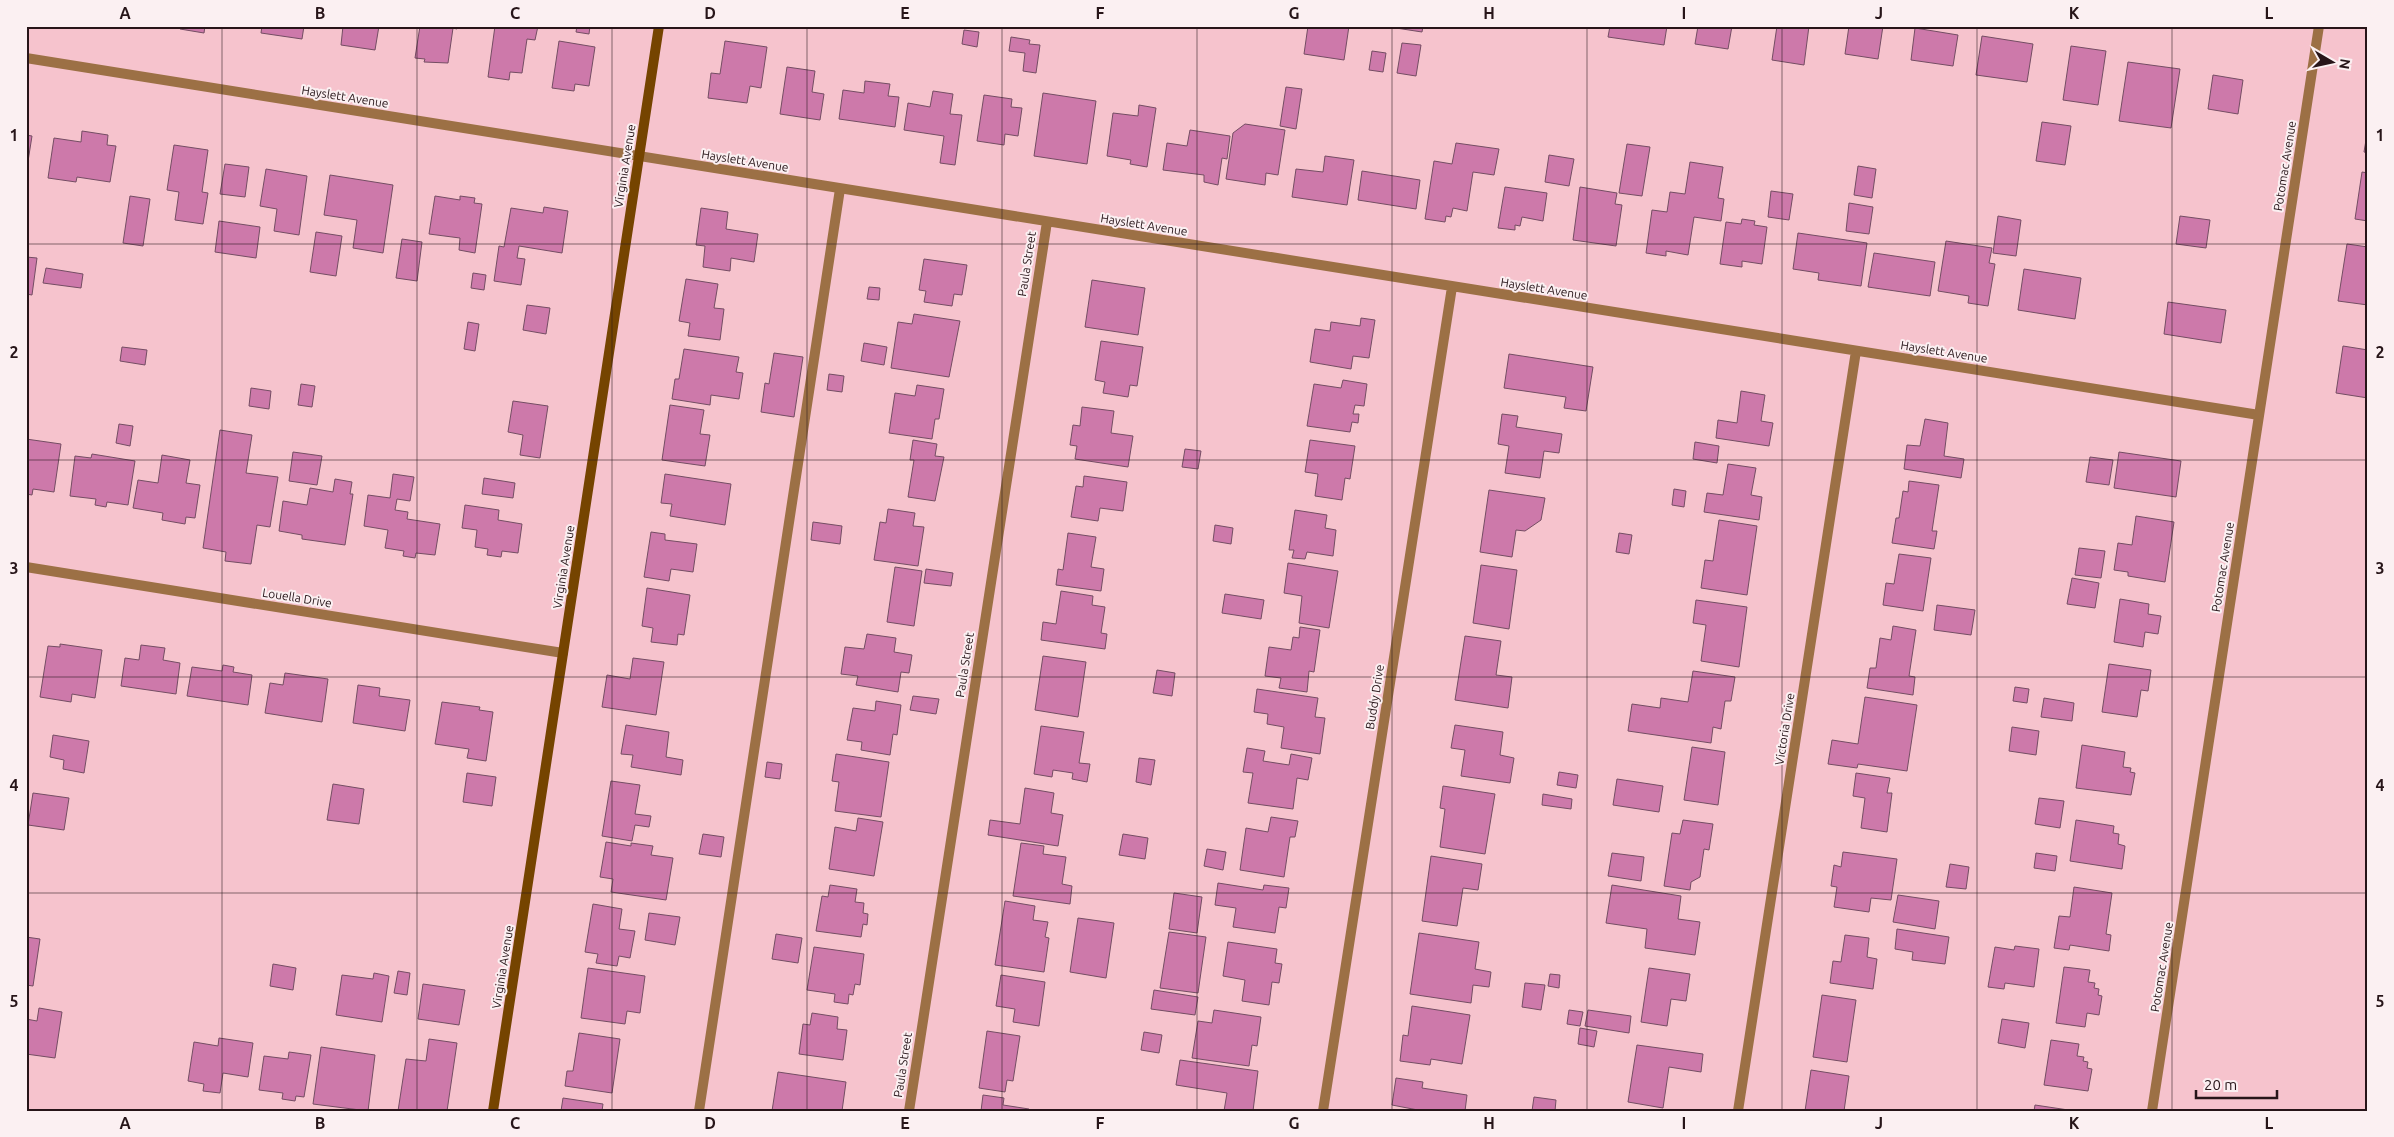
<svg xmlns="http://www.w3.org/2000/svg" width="2394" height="1137" viewBox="0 0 2394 1137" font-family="Ubuntu,sans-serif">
<rect width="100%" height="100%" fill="#f6c3cd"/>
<!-- building -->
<path fill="#cd79aa" stroke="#744d63" d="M180,26h25l-1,7 -24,-4z
M262,26h42l-2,13 -41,-6z
M343,26h36l-4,24 -34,-5z
M420,26h38l-1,3 -4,-1 -5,35 -24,-1 1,-3 -10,-1z
M495,26h43l-3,14 -8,-1 -5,34 -12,-1 -1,8 -21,-3z
M577,26h13l-1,8 -13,-2z
M1308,26h41l-5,34 -40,-6z
M1383,26h40l-1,6z
M1610,26h57l-3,19 -56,-8z
M1698,26h34l-4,23 -33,-5z
M1777,26h32l-5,39 -32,-5z
M1849,26h34l-5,33 -33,-5z
M1915,28l43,7 -5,31 -42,-6z
M964,30l15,2 -2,15 -15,-3z
M1982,36l51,8 -6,38 -51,-7z
M1011,37l19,3 -1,4 11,1 -4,28 -13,-2 2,-18 -16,-2z
M559,41l36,6 -6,39 -14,-2 -1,7 -22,-3z
M725,41l42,6 -6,41 -11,-2 -3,17 -39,-5 3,-25 9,1z
M1402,43l19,2 -5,31 -19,-3z
M2071,46l35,5 -8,54 -35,-5z
M1372,51l14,2 -3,19 -14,-2z
M2128,62l52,7 -9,59 -52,-7z
M787,67l28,4 -3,21 12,2 -4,26 -40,-6z
M2213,75l30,5 -5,34 -30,-5z
M865,81l25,3 -2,12 11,1 -4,30 -56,-8 4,-29 21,3z
M1286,87l16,2 -6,40 -16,-3z
M933,91l20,3 -3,20 12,1 -7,50 -15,-2 4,-27 -40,-6 4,-27 22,4z
M1043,93l53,8 -9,63 -53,-8z
M984,95l28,4 -1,8 11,1 -4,28 -13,-2 -1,11 -27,-4z
M1139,105l17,3 -9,59 -17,-3 1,-4 -24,-4 6,-43 25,3z
M2042,122l29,4 -6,39 -29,-4z
M1245,124l40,6 -7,45 -12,-2 -1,12 -39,-6 7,-46z
M2368,128v25l-4,-1z
M1190,130l40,6 -3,23 -5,-1 -4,27 -14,-3v-7l-41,-5 4,-27 20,3z
M82,131l26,4 -1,10 9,1 -6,36 -33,-5 -1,5 -28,-4 6,-40 27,4z
M26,135l6,1 -6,38z
M1456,143l43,6 -5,26 -21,-3 -6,39 -14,-3 -2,9 -5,-1 -1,6 -20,-3 9,-58 18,3z
M1627,144l23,3 -8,49 -23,-3z
M174,145l34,5 -6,42 6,1 -5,31 -28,-4 4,-28 -12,-2z
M1549,155l25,4 -5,27 -24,-4z
M1325,156l29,4 -7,45 -55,-8 4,-28 27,3z
M1690,162l33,5 -5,31 6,1 -3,22 -27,-4 -6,38 -22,-4v5l-20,-3 6,-43 15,2 3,-20 15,2z
M225,164l24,3 -4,30 -25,-3z
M1858,166l18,3 -4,29 -18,-3z
M266,169l41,7 -8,59 -25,-4 3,-22 -17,-3z
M1362,171l58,9 -4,29 -58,-9z
M2362,172l6,1v48l-13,-2z
M330,175l63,10 -10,68 -30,-5 4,-28 -33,-5z
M1505,187l42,6 -4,28 -21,-4 -2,9 -5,-1v5l-17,-2z
M1580,187l37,6 -2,11 7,1 -6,41 -43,-6z
M1771,191l22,3 -4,26 -21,-3z
M130,196l20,3 -7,47 -20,-3z
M435,196l25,4v-4l15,2 -1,5 8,1 -7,49 -16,-3 1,-12 -31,-4z
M1849,203l24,4 -4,27 -23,-3z
M544,207l24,4 -6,42 -43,-7 -2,12 8,1 -4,26 -27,-4 5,-35 5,1 7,-39 32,5z
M701,208l27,4 -2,17 32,5 -4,28 -23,-4 -1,13 -27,-4 2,-21 -9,-1z
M1998,216l23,4 -5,36 -23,-3z
M2180,216l30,4 -4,28 -30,-4z
M1742,219l13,2 -1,4 13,2 -5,37 -20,-3v6l-22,-3 6,-42 15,2z
M219,221l41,6 -4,31 -41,-6z
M316,232l26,4 -6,40 -26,-4z
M1798,233l69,10 -6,43 -43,-6 1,-7 -26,-4z
M402,239l20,3 -5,39 -21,-3z
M1946,241l46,7 -3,15 6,1 -7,42 -20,-3 1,-7 -31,-5z
M2347,244l21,3v58l-30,-4z
M1874,253l61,9 -5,34 -62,-9z
M26,257l11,1 -5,37 -6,-1z
M924,259l43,6 -5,30 -8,-1 -2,12 -28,-4 2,-11 -7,-1z
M46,268l37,6 -2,14 -38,-5z
M2024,269l57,9 -6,41 -57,-9z
M473,273l13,2 -2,15 -13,-2z
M686,279l32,5 -4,24 10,1 -4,31 -32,-4 2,-13 -11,-2z
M1092,280l53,8 -7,47 -53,-8z
M869,287l11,1 -1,12 -12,-1z
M2168,302l58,8 -5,33 -57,-9z
M527,305l23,3 -4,26 -23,-4z
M914,314l46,7 -11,56 -58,-9 7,-46 14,2z
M1361,318l14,2 -6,38 -16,-2 -2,13 -41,-7 5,-33 15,2 1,-9 29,4z
M468,322l11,2 -4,27 -11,-2z
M1101,341l42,6 -6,39 -7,-1 -2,12 -25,-4 2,-11 -10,-2z
M864,343l23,4 -3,18 -23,-4z
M2343,346l25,4v48l-32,-5z
M122,347l25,3 -2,15 -25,-4z
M684,349l55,8 -3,15 7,1 -4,26 -28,-4 -1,10 -38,-6 3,-20h4z
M774,353l29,4 -9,60 -33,-5 4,-29 4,1z
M1509,354l84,13 -7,44 -22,-3 2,-11 -62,-9z
M829,374l15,2 -2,16 -15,-2z
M1343,380l24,4 -3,22 -9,-1 -2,9h6l-1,9 -6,-1 -2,10 -43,-6 7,-42 27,4z
M301,384l14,2 -3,21 -14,-2z
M917,385l27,4 -5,30h-4l-3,20 -43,-6 6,-40 20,3z
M251,388l20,3 -2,18 -20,-3z
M1741,391l24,4 -4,26 12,2 -4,23 -53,-8 2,-18 19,3z
M513,401l35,5 -8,52 -20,-3 3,-20 -15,-3z
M670,405l34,5 -4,24 10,1 -5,31 -43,-6z
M1082,407l32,4 -3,22 22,3 -5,31 -53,-8 2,-13 -7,-1 3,-20 7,1z
M1502,414l16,2 -2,11 46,7 -3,19 -15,-2 -4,27 -35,-5 4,-27 -11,-2z
M1925,419l23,4 -4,33 20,3 -3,19 -57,-9 3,-24 13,1z
M119,424l14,2 -3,20 -14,-3z
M220,430l32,5 -6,38 32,4 -8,50 -13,-2 -6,39 -26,-3 1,-9 -23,-4z
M26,439l35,5 -7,48 -21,-3 -1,6 -6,-1z
M913,440l24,4 -2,12 9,1 -9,44 -27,-4 6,-37h-4z
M1310,440l45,6 -5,33 -5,-1 -3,22 -27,-4 3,-22 -13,-2z
M1695,442l24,4 -2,17 -24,-4z
M1185,449l16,2 -3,18 -16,-2z
M293,452l29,4 -5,29 -28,-4z
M2119,452l62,9 -5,36 -62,-9z
M92,454l43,7 -7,44 -21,-3 -1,5 -11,-2 1,-6 -26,-3 5,-40 16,2z
M162,455l28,5 -4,23 14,2 -5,33 -9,-1 -1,7 -23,-4 1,-7 -30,-5 5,-28 20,3z
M2090,457l23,3 -4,25 -23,-3z
M1728,464l28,4 -5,27 11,2 -3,23 -55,-8 3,-19 16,2z
M393,474l21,3 -4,24 -13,-2 -2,11 13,2 -1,7 33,5 -5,31 -19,-2 -1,5 -12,-2 1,-5 -19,-3 3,-18 -24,-4 4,-31 22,3z
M665,474l66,10 -6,41 -55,-9 2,-12 -11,-1z
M1084,476l43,6 -4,29 -23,-3 -2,13 -27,-4 5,-31 7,1z
M484,478l31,5 -2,15 -31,-4z
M335,479l17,3 -2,12h3l-8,51 -43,-6v-4l-23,-4 4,-30 24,4 3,-17 23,4z
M1909,481l30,4 -7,46h5l-3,18 -42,-6 4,-25h3l4,-27 5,1z
M1674,489l12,2 -2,16 -12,-2z
M1489,490l56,8 -4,22 -16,11 -9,-1 -4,27 -32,-5z
M465,505l34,5 -1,10 24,4 -4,29 -16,-2 -1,6 -14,-2 1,-6 -13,-2 2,-17 -15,-2z
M888,509l27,4 -2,13 11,1 -6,39 -44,-6 6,-38 6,1z
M1295,510l32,5 -2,13 11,2 -3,26 -26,-4 -2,7 -13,-1 2,-8h-5z
M2136,516l38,6 -9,60 -37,-6v-4l-14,-2 4,-27 14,2z
M1719,520l38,6 -10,69 -46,-7 4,-28 8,1z
M813,522l29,4 -2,18 -29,-4z
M1215,525l18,3 -2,16 -18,-3z
M651,532l14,2v6l32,4 -4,28 -22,-3 -2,12 -25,-4z
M1068,533l28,4 -5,30 13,2 -3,22 -45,-6 2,-16 5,1z
M1619,533l13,2 -3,19 -13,-2z
M2079,548l26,3 -4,27 -26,-3z
M1899,554l32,4 -8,53 -40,-6 3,-22 8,1z
M1288,563l50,8 -9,57 -30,-5 3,-27 -18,-3z
M1481,565l36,5 -8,59 -36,-6z
M895,567l27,4 -8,55 -27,-4z
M926,569l27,4 -2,13 -27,-3z
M2072,578l27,5 -4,25 -28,-4z
M647,588l43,7 -6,40 -6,-1 -1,11 -26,-3 2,-14 -11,-2z
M1061,591l32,5 -1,9 13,2 -4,26 6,1 -2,15 -64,-9 2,-18 13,2z
M1225,594l39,6 -3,19 -39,-6z
M2120,599l29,5 -1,10 13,2 -3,18 -13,-2 -2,15 -29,-5z
M1696,600l51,7 -8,60 -38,-6 5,-36 -13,-2z
M1937,605l38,5 -4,25 -37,-5z
M1893,626l23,4 -7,46 6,1 -2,18 -46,-7 3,-20h6l4,-30 11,2z
M1300,627l20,3 -6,42 -5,-1 -2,21 -28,-4 2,-10 -16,-2 4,-29 22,3 2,-13 6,1z
M867,634l29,4 -2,14 18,3 -3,18 -8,-1 -3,20 -42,-7 2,-9 -17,-2 4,-27 19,2z
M1465,636l36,5 -5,34 16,2 -4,31 -53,-8z
M60,644l42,6 -7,48 -23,-4 -1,8 -31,-5 8,-51 12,1z
M141,645l24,3 -2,12 17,3 -4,31 -55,-8 4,-28 14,2z
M1043,656l43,6 -8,55 -43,-7z
M633,658l31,4 -8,53 -54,-8 5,-32 23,4z
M2109,664l42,6 -3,21 -7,-1 -4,27 -35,-5z
M223,665l11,2 -1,5 19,3 -4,30 -61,-9 5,-29 30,4z
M1157,670l18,3 -3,23 -19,-3z
M1693,671l42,6 -4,24h-6l-4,28 -8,-2 -2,16 -83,-12 4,-27 28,4 1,-10 27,4z
M285,673l43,6 -6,43 -57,-9 5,-30 13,2z
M358,685l22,3 -1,8 31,4 -5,31 -52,-8z
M2015,687l14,2 -2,14 -14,-2z
M1257,689l61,9 -3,19 10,1 -5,36 -39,-6 3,-21 -17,-3 1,-10 -14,-2z
M913,696l26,3 -3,15 -26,-4z
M1865,697l52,8 -10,66 -49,-7 -1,4 -29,-4 4,-24 26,4z
M2044,698l30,5 -2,18 -31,-4z
M876,701l25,4 -4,30 -4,-1 -3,21 -29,-5 1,-8 -15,-2 6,-32 22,3z
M442,702l38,5 -1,3 14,2 -7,49 -19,-3 2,-9 -34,-5z
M626,725l43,7 -3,25 17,3 -2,15 -50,-8 2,-12 -12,-1z
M1455,725l48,7 -3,23 14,3 -4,25 -49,-7 4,-26 -14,-2z
M1041,726l43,6 -5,31 11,1 -3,18 -15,-3 1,-6 -20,-3 -1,7 -18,-3z
M2012,727l27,4 -3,24 -27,-4z
M53,735l36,6 -5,32 -21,-4 1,-9 -14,-3z
M2082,745l43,7 -2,15 8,1 -1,4 5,1 -4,22 -55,-7z
M1692,747l33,5 -7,53 -34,-5z
M1247,748l18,3 -2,10 26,4 2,-11 21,4 -4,22 -11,-2 -4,31 -45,-6 5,-30 -10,-1z
M836,754l53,8 -8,55 -46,-6 4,-29 -7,-1z
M1139,758l16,2 -4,25 -15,-3z
M767,762l15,2 -2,15 -15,-2z
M1559,772l19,3 -2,13 -19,-3z
M467,773l29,4 -4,29 -29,-4z
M1856,773l34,5 -3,15h5l-5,39 -26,-4 4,-30 -12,-2z
M1617,779l46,7 -4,26 -46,-7z
M611,781l29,4 -5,29 16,2 -2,11 -14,-2 -3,16 -30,-5z
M333,784l31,5 -5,35 -32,-4z
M1443,786l52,8 -10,60 -45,-7 5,-38 -5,-1z
M1025,788l29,5 -3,20 12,2 -5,31 -70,-11 2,-15 30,4z
M33,793l36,5 -5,32 -36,-5z
M1543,794l29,5 -1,10 -29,-4z
M2039,798l25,3 -4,27 -25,-4z
M1271,817l27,4 -3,16h-5l-6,40 -44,-7 6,-42 22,4z
M858,818l25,4 -9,54 -45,-7 6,-42 21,4z
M1683,820l30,4 -4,26 -5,-1 -4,28 -9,5 -1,8 -26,-4 8,-53 8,1z
M2076,820l38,6 -1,7 6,1 -1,10 7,2 -3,23 -52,-8z
M703,834l21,3 -3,20 -22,-3z
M1123,834l25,4 -3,21 -26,-4z
M606,842l25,4v-3l22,3 -2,9 22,3 -7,42 -55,-8 2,-13 -13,-2z
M1021,843l23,3 -1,8 23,3 -4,27 10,2 -2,18 -57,-8z
M1207,849l19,3 -3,18 -19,-4z
M1843,852l54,7 -6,41 -20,-2 -2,14 -35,-5 3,-20 -6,-1 3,-21 7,2z
M1612,853l32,4 -3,24 -33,-5z
M2036,853l21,3 -2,15 -21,-3z
M1431,856l51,8 -4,26 -15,-2 -6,38 -35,-5z
M1950,864l19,3 -3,22 -20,-2z
M1218,883l45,7 1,-5 25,3 -3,20 -7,-1 -4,26 -42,-6 3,-19 -21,-3z
M830,885l27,4 -2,13 9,1 -1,10 5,1 -1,11 -4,-1 -2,13 -45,-6 6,-35 6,1z
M1612,885l69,11 -3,23 22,3 -5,33 -50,-7 2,-19 -41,-6z
M2074,887l38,6 -6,41 5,1 -2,16 -39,-6 -1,5 -15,-2 5,-32 11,1z
M1174,893l28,4 -5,36 -28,-4z
M1898,895l41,6 -4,28 -42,-7z
M1005,901l30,5 -2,14 15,2 -3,15 4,1 -5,34 -49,-7z
M593,904l29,5 -3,20 16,2 -5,27 -11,-2 -2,10 -21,-3 2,-9 -13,-2z
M649,913l31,4 -5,28 -30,-5z
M1078,918l36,5 -8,55 -36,-6z
M1897,929l52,8 -4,27 -33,-4 1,-8 -18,-3z
M1169,932l37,5 -8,56 -38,-5z
M1419,933l60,9 -4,27 16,3 -2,15 -16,-2 -2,18 -61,-9z
M776,934l26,4 -4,25 -26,-4z
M1845,935l24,3 -2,19 10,2 -4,30 -43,-6 3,-22 8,1z
M26,937l14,2 -7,47 -7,-1z
M1228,942l49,7 -2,14 7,1 -3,19 -7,-1 -3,23 -27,-4 3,-21 -22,-4z
M2015,946l24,3 -5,38 -29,-4 -1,6 -16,-2 7,-40 19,3z
M814,947l50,7 -4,31 -5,-1 -2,11 -4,-1 -1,10 -14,-2 1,-8 -28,-4z
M273,964l23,4 -3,22 -23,-4z
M2064,967l26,3 -2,12 7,1 -1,5 5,1 -1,6 4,1 -3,19 -12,-2 -2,14 -29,-4z
M588,968l57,8 -5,37 -13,-2 -2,13 -44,-6z
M1649,968l41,6 -4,27 -15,-2 -4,27 -26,-4z
M398,971l12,2 -3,22 -13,-2z
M374,973l15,3 -7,46 -46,-7 6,-40 31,4z
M1550,974l10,1 -1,13 -11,-2z
M1001,975l44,7 -6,44 -26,-4 2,-13 -19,-3z
M1525,983l20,2 -4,25 -19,-3z
M423,984l42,6 -6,35 -41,-6z
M1154,990l44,7 -3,18 -44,-6z
M1822,995l34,5 -9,62 -34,-5z
M1412,1006l58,9 -8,49 -31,-5 -1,6 -30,-4 3,-26 5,1z
M39,1008l23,4 -7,46 -29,-4v-35l11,2z
M1214,1010l47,7 -4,29 -5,-1 -3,21 -57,-8 6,-37 14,2z
M1569,1010l14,2 -3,14 -13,-2z
M1588,1010l43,6 -2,17 -44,-7z
M812,1013l26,4 -1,12 10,1 -4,30 -44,-6 4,-30 7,1z
M2002,1019l27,4 -4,25 -27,-5z
M1580,1028l17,3 -3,16 -16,-3z
M987,1031l33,5 -7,45 -6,-1 -2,12 -26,-4z
M1144,1032l18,3 -3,18 -18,-3z
M579,1033l41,6 -8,54 -47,-7 2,-15h6z
M219,1038l34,5 -5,34 -25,-4 -3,20 -17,-2 1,-7 -16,-3 6,-39 24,4z
M429,1039l28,4 -10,68h-49l8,-52 20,2z
M2051,1040l28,4 -2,12 7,1 -1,4 5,1 -1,6 5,1 -4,22 -44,-6z
M1637,1045l66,9 -2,18 -32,-5 -6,41 -35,-6z
M321,1047l54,8 -7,56 -55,-7z
M289,1052l22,3 -7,42 -8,-1 -1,5 -13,-2 1,-6 -24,-3 5,-34 24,3z
M1180,1060l78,11 -5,40h-29l3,-18 -51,-8z
M1811,1070l38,6 -5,35h-39z
M778,1072l68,10 -4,29h-70z
M1396,1078l27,4 -1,6 45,7 -2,16h-42l-31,-6z
M983,1095l21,3 -1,7 26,4v2h-48z
M1534,1097l22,3 -1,11h-23z
M563,1098l40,6 -1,7h-41z
M2035,1105l40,6h-41z"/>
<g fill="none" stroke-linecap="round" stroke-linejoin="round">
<!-- lane -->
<path stroke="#9c7045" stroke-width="10" d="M699,1111l141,-922"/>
<!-- street -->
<path stroke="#9c7045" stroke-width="10" d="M26,58l2233,357
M26,567l537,86
M909,1111l138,-889
M1323,1111l129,-824
M1738,1111l118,-760
M2152,1111l167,-1085"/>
<!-- secondary -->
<path stroke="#754400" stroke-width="10" d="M493,1111l166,-1085"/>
</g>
<!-- grid -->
<path fill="none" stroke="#271519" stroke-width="1" stroke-opacity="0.55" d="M222,26v1085M417,26v1085M612,26v1085M807,26v1085M1002,26v1085M1197,26v1085M1392,26v1085M1587,26v1085M1782,26v1085M1977,26v1085M2172,26v1085M26,244h2342M26,460h2342M26,677h2342M26,893h2342"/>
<g text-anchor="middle" stroke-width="4" stroke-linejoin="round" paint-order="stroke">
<!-- street labels -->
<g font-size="12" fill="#271519" stroke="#fbf0f2">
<text transform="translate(345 97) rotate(9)" y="4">Hayslett Avenue</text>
<text transform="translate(745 161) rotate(9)" y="4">Hayslett Avenue</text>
<text transform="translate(625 166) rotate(-81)" y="4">Virginia Avenue</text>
<text transform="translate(2285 166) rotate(-81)" y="4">Potomac Avenue</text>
<text transform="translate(1144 225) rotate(9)" y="4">Hayslett Avenue</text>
<text transform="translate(1027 264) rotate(-81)" y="4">Paula Street</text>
<text transform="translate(1544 289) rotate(9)" y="4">Hayslett Avenue</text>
<text transform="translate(1944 352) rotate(9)" y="4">Hayslett Avenue</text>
<text transform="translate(564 567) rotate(-81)" y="4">Virginia Avenue</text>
<text transform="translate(2223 567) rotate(-81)" y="4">Potomac Avenue</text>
<text transform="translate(297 598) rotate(9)" y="4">Louella Drive</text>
<text transform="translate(965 665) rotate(-81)" y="4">Paula Street</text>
<text transform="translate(1375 697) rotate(-81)" y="4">Buddy Drive</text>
<text transform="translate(1785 729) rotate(-81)" y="4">Victoria Drive</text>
<text transform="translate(503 967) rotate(-81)" y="4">Virginia Avenue</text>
<text transform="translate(2162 967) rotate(-81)" y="4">Potomac Avenue</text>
<text transform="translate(903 1065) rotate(-81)" y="4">Paula Street</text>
</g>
</g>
<!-- border -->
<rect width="2394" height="1137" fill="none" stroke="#fbf0f2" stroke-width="55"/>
<!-- north arrow -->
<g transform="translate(2332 62) rotate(99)" stroke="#fbf0f2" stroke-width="4" paint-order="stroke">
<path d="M0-4L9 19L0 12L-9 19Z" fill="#271519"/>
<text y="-8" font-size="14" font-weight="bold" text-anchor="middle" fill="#271519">N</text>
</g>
<!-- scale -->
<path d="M2196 1090v8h81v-8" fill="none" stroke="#271519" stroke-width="2.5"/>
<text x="2204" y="1090" font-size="15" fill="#271519" stroke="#fbf0f2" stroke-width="4" paint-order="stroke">20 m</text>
<rect x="28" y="28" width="2338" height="1082" fill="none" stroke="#271519" stroke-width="2"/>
<g font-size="16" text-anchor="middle" font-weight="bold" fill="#271519">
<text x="125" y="19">A</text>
<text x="320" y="19">B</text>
<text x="515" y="19">C</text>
<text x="710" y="19">D</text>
<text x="905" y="19">E</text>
<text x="1100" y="19">F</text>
<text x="1294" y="19">G</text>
<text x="1489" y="19">H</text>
<text x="1684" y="19">I</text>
<text x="1879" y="19">J</text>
<text x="2074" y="19">K</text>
<text x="2269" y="19">L</text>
<text x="14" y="141">1</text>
<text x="2380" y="141">1</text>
<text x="14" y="358">2</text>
<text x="2380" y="358">2</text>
<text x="14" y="574">3</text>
<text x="2380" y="574">3</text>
<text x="14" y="791">4</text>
<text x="2380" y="791">4</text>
<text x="14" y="1007">5</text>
<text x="2380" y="1007">5</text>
<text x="125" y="1129">A</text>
<text x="320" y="1129">B</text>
<text x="515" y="1129">C</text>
<text x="710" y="1129">D</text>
<text x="905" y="1129">E</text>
<text x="1100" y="1129">F</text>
<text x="1294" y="1129">G</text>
<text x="1489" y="1129">H</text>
<text x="1684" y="1129">I</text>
<text x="1879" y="1129">J</text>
<text x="2074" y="1129">K</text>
<text x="2269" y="1129">L</text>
</g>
</svg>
